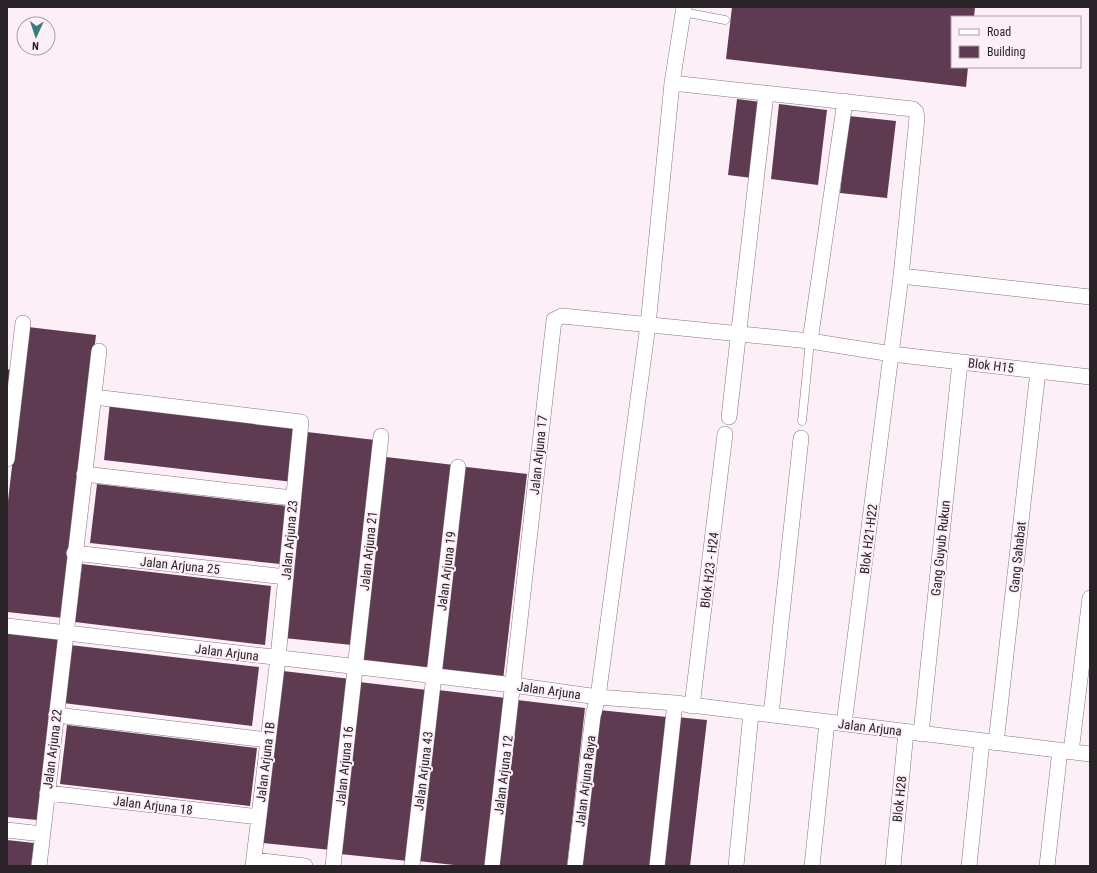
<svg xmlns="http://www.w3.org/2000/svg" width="1097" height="873" viewBox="0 0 1097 873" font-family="'Roboto Condensed',sans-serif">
<rect width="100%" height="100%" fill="#fdeff7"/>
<!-- building -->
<path fill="#5f3b52" d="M732,7h243l-1,10h-22v50h16l-2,20 -240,-28z
M737,99l24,3 -9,76 -24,-3z
M779,104l48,6 -9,75 -47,-6z
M849,116l47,5 -9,77 -47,-5z
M28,327l68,8 -33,283 -56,-6v-102z
M7,369l3,1 -2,19h-1z
M110,402l190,22 -7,58 -189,-22z
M307,432l68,8 -23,205 -68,-7z
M386,457l68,8 -23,205 -68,-8z
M458,466l69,8 -24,206 -68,-8z
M97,484l190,22 -7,58 -190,-21z
M82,564l189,22 -6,59 -190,-23z
M7,633l51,5 -21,182 -30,-3z
M70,645l189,22 -7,59 -189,-23z
M283,671l68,8 -20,171 -68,-7z
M359,682l68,8 -19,171 -68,-7z
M438,690l68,8 -19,168h-24l-45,-5z
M517,700l68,8 -18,158h-69z
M599,710l68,7 -17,149h-69z
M677,717l30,3 -17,146h-30z
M67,725l190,23 -7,58 -190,-22z
M7,840l27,3 -3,23h-24z"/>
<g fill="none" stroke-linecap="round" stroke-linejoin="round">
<defs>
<path id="lane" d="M683,12l42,8
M802,421l8,-80"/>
<path id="street" d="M672,83l241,26 3,3 1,6 -16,158 -57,448
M901,276l189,21
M810,341l35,-240
M94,397l207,25 -23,236 -25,208
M729,417l37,-323
M7,459l16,-136
M84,474l209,24
M74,553l212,24
M7,626l506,59 85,12 77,6 415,51
M692,706l33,-272
M56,715l212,25
M771,715l30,-277
M921,734l39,-372
M996,743l42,-372
M1071,752l19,-154
M47,793l212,24
M7,830l35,4
M254,860l51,6
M39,866l60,-515
M333,866l48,-430
M412,866l46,-399
M492,866l62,-546 8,-4 248,25 82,13 198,23
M575,866l18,-150 5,-19 50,-372 24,-242 12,-76
M657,866l18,-163
M736,866l15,-153
M812,866l15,-144
M893,866l13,-134
M969,866l13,-125
M1047,866l13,-116"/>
</defs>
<!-- lane casing -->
<use href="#lane" stroke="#86767f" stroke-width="9"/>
<!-- street casing -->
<use href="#street" stroke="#86767f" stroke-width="16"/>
<!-- lane -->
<use href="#lane" stroke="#fff" stroke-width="8"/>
<!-- street -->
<use href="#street" stroke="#fff" stroke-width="15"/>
</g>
<g text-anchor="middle" stroke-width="4" stroke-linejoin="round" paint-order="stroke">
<!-- street labels -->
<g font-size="13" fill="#2a2327" stroke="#fdeff7">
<text transform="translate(991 365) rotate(7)" y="5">Blok H15</text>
<text transform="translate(538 455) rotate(-84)" y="5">Jalan Arjuna 17</text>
<text transform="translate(868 539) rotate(-83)" y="5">Blok H21-H22</text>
<text transform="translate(289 540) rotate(-85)" y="5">Jalan Arjuna 23</text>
<text transform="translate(940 548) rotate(-84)" y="5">Gang Guyub Rukun</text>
<text transform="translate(368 551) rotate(-84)" y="5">Jalan Arjuna 21</text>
<text transform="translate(1017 557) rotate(-84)" y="5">Gang Sahabat</text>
<text transform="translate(180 565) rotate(6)" y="5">Jalan Arjuna 25</text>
<text transform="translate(709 570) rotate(-83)" y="5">Blok H23 - H24</text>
<text transform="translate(446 571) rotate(-83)" y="5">Jalan Arjuna 19</text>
<text transform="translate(227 652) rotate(7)" y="5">Jalan Arjuna</text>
<text transform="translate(549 690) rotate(8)" y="5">Jalan Arjuna</text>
<text transform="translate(870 727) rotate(7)" y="5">Jalan Arjuna</text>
<text transform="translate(52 749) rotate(-83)" y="5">Jalan Arjuna 22</text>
<text transform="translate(265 762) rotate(-83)" y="5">Jalan Arjuna 1B</text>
<text transform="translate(344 766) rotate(-84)" y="5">Jalan Arjuna 16</text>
<text transform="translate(423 771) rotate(-83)" y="5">Jalan Arjuna 43</text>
<text transform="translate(503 775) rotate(-83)" y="5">Jalan Arjuna 12</text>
<text transform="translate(585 781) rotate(-83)" y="5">Jalan Arjuna Raya</text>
<text transform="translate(899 799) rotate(-84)" y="5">Blok H28</text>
<text transform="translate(153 805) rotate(7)" y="5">Jalan Arjuna 18</text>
</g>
</g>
<!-- border -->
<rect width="1097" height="873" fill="none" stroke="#2a2327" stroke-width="16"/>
<!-- legend -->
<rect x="951" y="16" width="130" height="52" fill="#fdeff7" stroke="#a99da4"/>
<rect x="959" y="29" width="20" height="6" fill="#ffffff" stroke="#a99da4"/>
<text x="987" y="36" font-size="12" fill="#2a2327">Road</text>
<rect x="959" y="46" width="20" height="12" fill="#5f3b52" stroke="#a99da4"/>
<text x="987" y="56" font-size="12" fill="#2a2327">Building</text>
<!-- north arrow -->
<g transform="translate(36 36) rotate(183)"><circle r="19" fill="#fdeff7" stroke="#a99da4"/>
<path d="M0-3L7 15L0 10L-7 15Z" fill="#367e7b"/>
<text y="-6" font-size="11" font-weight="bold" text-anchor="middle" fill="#2a2327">N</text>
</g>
</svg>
